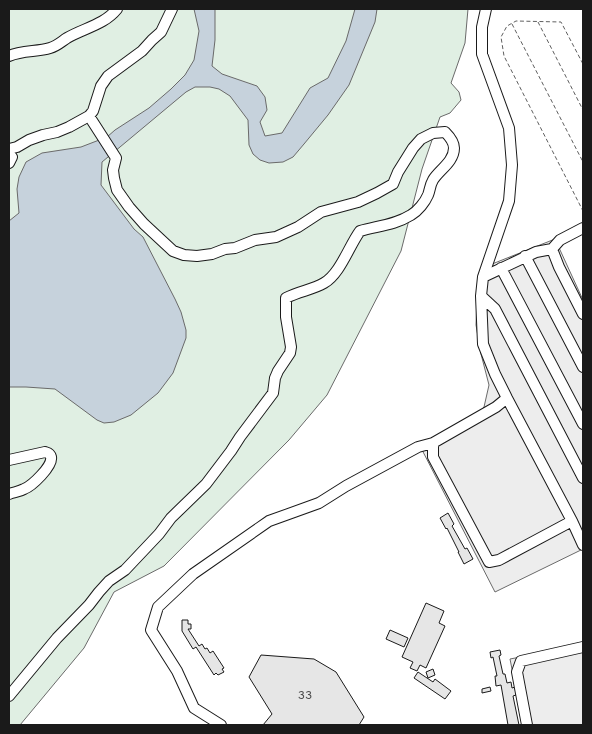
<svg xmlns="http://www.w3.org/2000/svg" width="592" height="734" viewBox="0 0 592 734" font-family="Overpass,sans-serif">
<rect width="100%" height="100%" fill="#fff"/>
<!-- green -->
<path fill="#e0efe3" stroke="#6a6a6a" d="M9,9h459l-3,34 -14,40 8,9 2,8 -11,13 -10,4 -18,52 -21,82 -74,144 -38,45 -125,126 -50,26 -30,56 -64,77h-11z"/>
<!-- parking -->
<path fill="#ededed" stroke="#6a6a6a" d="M555,239l28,61v249l-88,43 -76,-148 54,-26 11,-11 5,-22 -8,-31 -5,-29 1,-28 5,-29z
M583,645v80h-60l-13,-66z"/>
<!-- water -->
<path fill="#c6d2dc" stroke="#6a6a6a" d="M194,9h21v31l-3,26 10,8 35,12 8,11 2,13 -7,12 5,14 17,-3 28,-45 18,-10 18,-37 9,-32h22l-2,13 -26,63 -21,30 -24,29 -11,13 -10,5 -14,1 -9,-3 -7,-6 -4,-9 -1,-25 -18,-24 -11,-7 -9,-2h-15l-9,5 -84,70 -1,23 33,44 9,8 32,62 6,13 5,18v8l-13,35 -15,20 -27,22 -17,7 -10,1 -7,-3 -42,-31 -29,-2h-17v-166l10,-8 -2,-24 2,-12 7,-15 16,-9 39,-6 26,-10 8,-7 34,-22 22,-19 14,-14 9,-15 5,-29z"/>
<!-- building -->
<path fill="#e6e6e6" stroke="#1a1a1a" d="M448,513l6,11 -2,2 13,23 2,-1 6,11 -9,5 -6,-12h1l-12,-24 -1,1 -6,-11z
M426,603l18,8 -5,12 6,3 -19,42 -6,-3 -3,6 -7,-3 3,-6 -11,-5z
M182,620h6v4h3v5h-3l11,17 3,-2 3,5 2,-1 3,5 3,-2 11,17 -2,1 2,3 -6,3 -2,-2 -2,2 -18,-28 -3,2 -11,-18z
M390,630l18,8 -4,9 -18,-8z
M500,650l1,5 -2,1 4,18h2l2,9 4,-1 1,6 3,-1 1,8 -3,1 6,29h-11l-7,-40 -5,1 -1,-10h2l-4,-19 -2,1 -1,-6z
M261,655l53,4 22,13 28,45 -5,8h-96l9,-11 -23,-37z
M433,669l2,6 -7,3 -2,-6z
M418,672l15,10 2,-3 16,12 -6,8 -31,-21z
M490,687l1,4 -9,2v-4z"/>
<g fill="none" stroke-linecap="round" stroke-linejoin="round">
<defs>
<path id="minor" d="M486,9l-4,18v27l27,74 3,37 -3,36 -26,76 -2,19 2,48 12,30 12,24 65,123 11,24
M9,56c13,-6 28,-4 41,-8 7,-2 11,-6 17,-10 17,-10 37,-13 50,-29
M9,149l8,-2 12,-7 14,-5 14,-3 12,-5 20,-11 4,-5 8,-25 7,-10 34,-25 10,-11 9,-8 11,-23
M9,163l3,-6
M583,228l-23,12 -8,9 7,18 24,47
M525,256l58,111
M501,268l82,156
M483,277l53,-25 16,-3
M481,296l14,13 88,169
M507,398l-11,9 -63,36v14l56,105 10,-2 73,-39
M9,460l36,-8c3,1 5,1 6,5 2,9 -19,29 -27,32 -5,3 -10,3 -15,5
M9,696l48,-58 32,-33 10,-13 10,-11 16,-11 34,-36 12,-16 35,-34 25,-33 9,-14 33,-44 2,-15 3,-7 12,-18 1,-6 -5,-30v-19c13,-7 26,-8 38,-15 16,-9 25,-37 36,-52 17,-5 35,-6 51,-16 7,-4 14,-13 17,-20 2,-5 2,-10 5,-15 6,-10 21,-18 21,-32 0,-6 -5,-12 -9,-16l-12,1 -12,6 -8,9 -15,24 -5,12 -16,9 -19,9 -37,10 -23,15 -22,10 -21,3 -20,8 -10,1 -13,5 -15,2 -13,-1 -11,-4 -29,-27 -15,-17 -12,-17 -3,-12 -1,-8 3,-12 -27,-42
M221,725l-27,-17 -17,-37 -26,-41 7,-23 35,-33 76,-53 50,-18 27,-17 72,-39 15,-4
M527,725l-10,-53 4,-11 62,-14"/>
</defs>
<!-- minor casing -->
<use href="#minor" stroke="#1a1a1a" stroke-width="12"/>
<!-- path -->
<path stroke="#5f5f5f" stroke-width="1" stroke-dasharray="4 2.5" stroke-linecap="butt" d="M538,22l45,88
M512,24l71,138
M583,64l-22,-42 -45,-1 -9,5 -6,11 3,19 79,155"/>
<!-- minor -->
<use href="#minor" stroke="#fff" stroke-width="10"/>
</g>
<g text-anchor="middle" stroke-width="4" stroke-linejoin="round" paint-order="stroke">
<!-- number labels -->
<g font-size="12" fill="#4d4d4d">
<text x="305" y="699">33</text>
</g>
</g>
<!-- border -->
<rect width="592" height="734" fill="none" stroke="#1a1a1a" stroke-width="20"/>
</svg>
